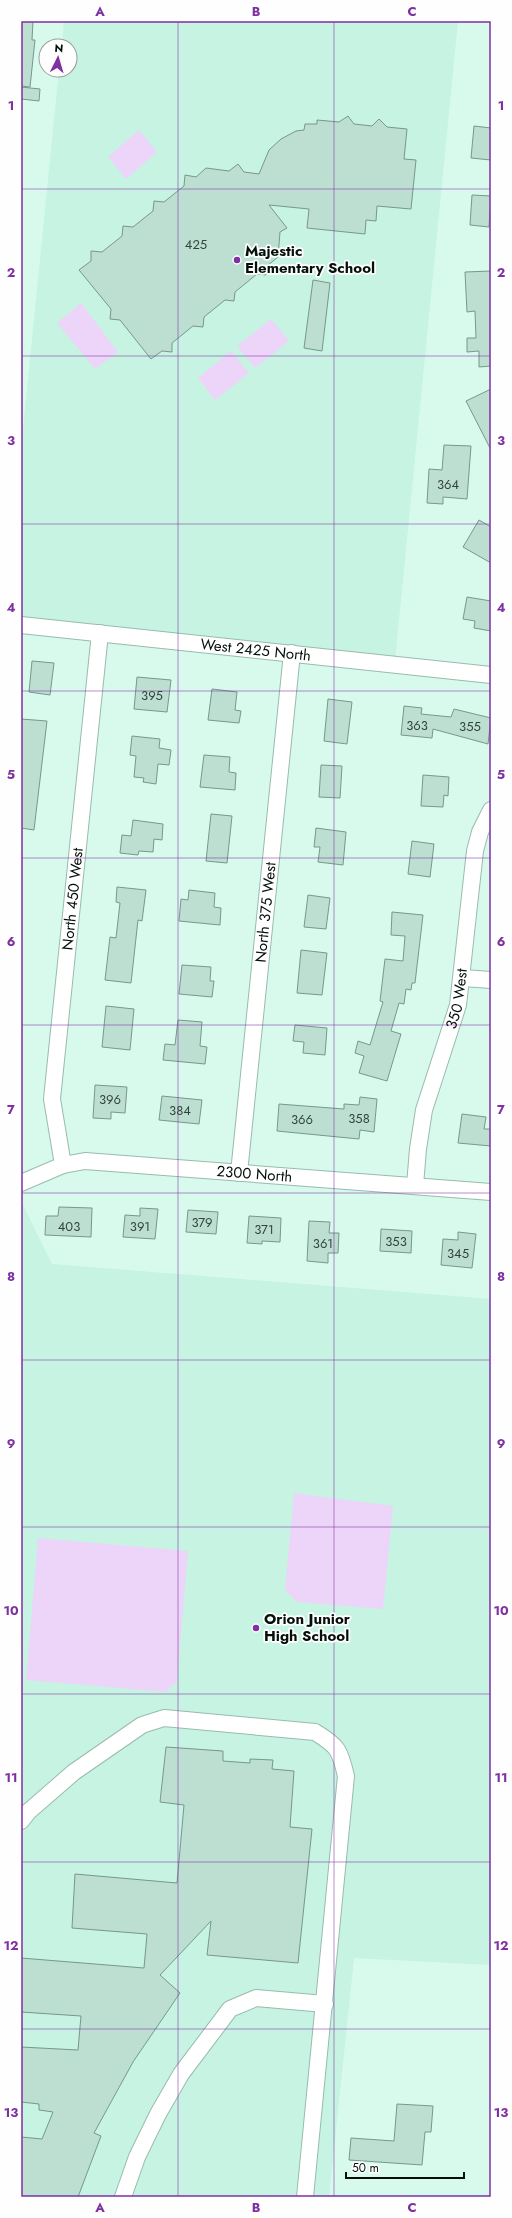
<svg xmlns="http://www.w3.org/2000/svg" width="512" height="2218" viewBox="0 0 512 2218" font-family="Jost,sans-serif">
<rect width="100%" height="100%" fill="#d7faed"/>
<!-- built -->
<path fill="#c6f3e2" d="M64,21h394l-63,640 -374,-38v-174l38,-379h11v-24h-8z
M23,1205l29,59 439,35v666l-137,-7 -25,239h-308v-991z"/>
<!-- green -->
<path fill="#ecd5f9" d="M139,130l18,22 -31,27 -18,-22z
M81,303l37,49 -23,17 -38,-46z
M271,319l18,22 -34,27 -18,-22z
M231,351l18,22 -34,27 -17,-22z
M294,1493l99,13 -10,103 -86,-7 -12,-12z
M38,1538l150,13 -11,131 -12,10 -139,-12z"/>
<!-- building -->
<path fill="#bcdfd1" stroke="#77988c" d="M21,21h12l-1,19h3l-5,47 -9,-1z
M21,87l19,2 -1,12 -18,-2z
M348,116l6,8 18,2 7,-7 8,8 20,2 -3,30 12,1 -5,49 -34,-3 -1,15 -10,-1 -1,14 -58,-6 2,-19 -40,-4 18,23 -7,4 -2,25 -11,9 -1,9 -9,-1 -22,18 -1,9 -9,-1 -21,17 -1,10 -10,-1 -21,17v9l-10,-1 -11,8 -31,-39 -10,-1 1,-10 -32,-39 12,-9v-10l11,1 20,-16 1,-10 10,1 20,-16 1,-10 10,1 20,-16 1,-11 11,2 10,-9 23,3 9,-7 6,8 15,2 10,-24 12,-11 15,-8 8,-1 1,-6h12v-4l22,2z
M474,126l17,2v32l-20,-2z
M472,195l19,1 -2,31 -19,-2z
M491,271v95l-12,1v-16l-12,1v-14h9l-1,-27 -8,1 -2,-40z
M313,280l17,3 -8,68 -18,-3z
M491,389v61l-25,-49z
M444,445l27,1 -4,53 -24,-2v7l-16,-1 2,-34 13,1z
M479,520l12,7v36l-28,-16z
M467,597l24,4v30l-17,-3 1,-7 -12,-2z
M32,661l22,2 -4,32 -21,-3z
M137,677l34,3 -4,32 -33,-3z
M212,689l25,3 -2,18 6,1 -2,12 -31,-3z
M328,699l24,3 -5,42 -23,-3z
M404,706l18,2 -1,6 30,3 3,-8 37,9 -3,26 -55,-15 -1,9 -31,-3z
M21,719l26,2 -13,109 -13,-2z
M132,736l28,3 -1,9 12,2 -2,15 -11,-1 -2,20 -13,-2 1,-4 -10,-1 2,-21 -6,-1z
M204,755l26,2 -1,15 7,1 -1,17 -35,-3z
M321,765l21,1 -2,32 -21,-1z
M423,775l26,2 -1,19 -4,-1 -1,12 -22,-1z
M211,814l21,2 -5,47 -21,-2z
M133,820l30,4 -1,16 -8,-1 -1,13 -14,-1 -1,4 -18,-2 2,-18 9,1z
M316,828l30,4 -3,33 -25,-3 2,-15h-6z
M412,841l22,3 -4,33 -22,-3z
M117,887l29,3 -4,31 -4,-1 -7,63 -26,-3 5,-43 6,1 4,-35 -4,-1z
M189,890l26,3 -1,14 7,1 -1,17 -41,-4 2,-22 7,1z
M308,895l22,3 -4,31 -22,-2z
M392,912l31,3 -8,68h-3l-1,7 -5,-1 -2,15 -5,-1 -8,28 10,3 -14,47 -28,-8 5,-17 -9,-3 3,-12 12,4 13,-43 -3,-1 5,-42 18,2 2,-25 -14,-1z
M301,950l26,3 -5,42 -25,-2z
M182,965l29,2 -1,14h4l-2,16 -33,-3z
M106,1006l28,3 -4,41 -28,-3z
M178,1020l24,2 -2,24 7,1 -2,17 -42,-4 2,-16 10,1z
M295,1025l32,3 -2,27 -22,-2 1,-11 -11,-1z
M95,1085l32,2 -2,26 -14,-1v7l-18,-1z
M162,1096l40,4 -3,24 -40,-4z
M360,1097l17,2 -3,33 -14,-2 -1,9 -82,-8 2,-27 65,5v-5l15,1z
M462,1114l24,3 -2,12h7v17l-33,-3z
M59,1207l33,1 -1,29 -46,-2 1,-19h12z
M140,1208l18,1 -3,30 -32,-2 2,-22 15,1z
M188,1210l30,2 -2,22 -30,-2z
M249,1216l32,2 -1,24 -18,-1v3l-15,-1z
M309,1221l21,1 -1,11h10l-1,20h-10v10l-21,-2z
M381,1229l31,2 -1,22 -31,-2z
M458,1232l18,2 -4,34 -31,-3 2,-26 15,1z
M166,1747l57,4v10l27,2v-4l23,1 -1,9 22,2 -4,56 22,2 -14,134 -91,-8 4,-34 -51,54 20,18 -47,69 -39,71 7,3 -23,61h-57v-60l21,2 11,-27 -14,-2v-6l-18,-2v-55l57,3 3,-34 -60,-4v-54l123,10 3,-34 -75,-6 3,-54 102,9 7,-78 -24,-3z
M397,2104l36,2 -2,26h-6l-3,33 -73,-5 2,-22 43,3z"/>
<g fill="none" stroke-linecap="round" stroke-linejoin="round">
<defs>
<g id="minor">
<path id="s1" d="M21,625l470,50"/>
<path d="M463,978l28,2"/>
<path id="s2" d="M63,1165l-11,-66 48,-466"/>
<path id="s3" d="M239,1173l53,-520"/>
<path id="s4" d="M21,1183l42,-18 22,-4 406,31"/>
<path id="s5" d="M415,1185l3,-36 6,-39 34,-105 17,-154 5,-19 11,-22"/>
<path d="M21,1821l7,-9 46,-40 68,-47 22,-7 151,14c23,14 25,18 31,44l-41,421"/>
<path d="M123,2197l14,-40 21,-43 23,-40 49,-65 26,-11 69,6"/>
</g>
</defs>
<!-- minor casing -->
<use href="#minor" stroke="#99bbae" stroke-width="18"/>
<!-- minor -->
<use href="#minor" stroke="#fff" stroke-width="16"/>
</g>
<!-- grid -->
<path fill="none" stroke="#7f31a2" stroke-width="1" stroke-opacity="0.55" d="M178,21v2176M334,21v2176M21,189h470M21,356h470M21,524h470M21,691h470M21,858h470M21,1025h470M21,1193h470M21,1360h470M21,1527h470M21,1694h470M21,1862h470M21,2029h470"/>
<!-- markers -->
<g fill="#7f31a2" stroke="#fefefe" stroke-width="1.5">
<circle cx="237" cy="260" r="4"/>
<circle cx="256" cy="1628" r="4"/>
</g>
<g text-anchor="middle" stroke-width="3.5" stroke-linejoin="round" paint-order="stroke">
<!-- number labels -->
<g font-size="13" fill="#32443d">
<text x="196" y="249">425</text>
<text x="448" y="489">364</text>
<text x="152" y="700">395</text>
<text x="417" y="730">363</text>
<text x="470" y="731">355</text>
<text x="110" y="1104">396</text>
<text x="180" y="1115">384</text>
<text x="359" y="1123">358</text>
<text x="302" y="1124">366</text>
<text x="202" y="1227">379</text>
<text x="69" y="1231">403</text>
<text x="140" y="1231">391</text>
<text x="264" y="1234">371</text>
<text x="396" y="1246">353</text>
<text x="323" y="1248">361</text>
<text x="458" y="1258">345</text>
</g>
<!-- poi labels -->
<g font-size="15" font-weight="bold" fill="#04100c" stroke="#fefefe" text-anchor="start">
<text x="245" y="256">Majestic<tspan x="245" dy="17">Elementary School</tspan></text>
<text x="264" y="1624">Orion Junior<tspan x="264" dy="17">High School</tspan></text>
</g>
<!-- street labels -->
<g font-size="15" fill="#04100c" stroke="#fefefe">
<text dy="5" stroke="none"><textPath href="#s1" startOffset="236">West 2425 North</textPath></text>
<text dy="5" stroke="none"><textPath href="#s2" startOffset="268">North 450 West</textPath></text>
<text dy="5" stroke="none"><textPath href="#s3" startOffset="262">North 375 West</textPath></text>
<text dy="5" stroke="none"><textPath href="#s5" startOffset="192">350 West</textPath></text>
<text dy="5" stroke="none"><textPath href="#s4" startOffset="238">2300 North</textPath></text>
</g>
</g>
<!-- border -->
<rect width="512" height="2218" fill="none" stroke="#fefefe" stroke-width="44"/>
<!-- north arrow -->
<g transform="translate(58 58) rotate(5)"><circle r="19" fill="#fefefe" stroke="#9a9f9d"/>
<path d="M0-3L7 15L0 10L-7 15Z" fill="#7f31a2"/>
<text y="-6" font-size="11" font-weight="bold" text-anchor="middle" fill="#04100c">N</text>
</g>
<!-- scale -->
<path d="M346 2172v6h118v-6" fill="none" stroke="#04100c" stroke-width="2"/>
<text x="352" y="2172" font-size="12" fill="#04100c" stroke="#fefefe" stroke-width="3" paint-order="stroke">50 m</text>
<rect x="22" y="22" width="468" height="2174" fill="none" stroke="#7f31a2" stroke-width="1.5"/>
<g font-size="13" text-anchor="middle" font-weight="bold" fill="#7f31a2">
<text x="100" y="16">A</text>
<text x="256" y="16">B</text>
<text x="412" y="16">C</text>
<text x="11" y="110">1</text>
<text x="501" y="110">1</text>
<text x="11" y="277">2</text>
<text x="501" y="277">2</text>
<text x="11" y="445">3</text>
<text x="501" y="445">3</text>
<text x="11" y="612">4</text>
<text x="501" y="612">4</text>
<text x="11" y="779">5</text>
<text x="501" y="779">5</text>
<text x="11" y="946">6</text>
<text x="501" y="946">6</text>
<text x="11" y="1114">7</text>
<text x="501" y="1114">7</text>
<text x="11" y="1281">8</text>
<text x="501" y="1281">8</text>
<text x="11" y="1448">9</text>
<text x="501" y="1448">9</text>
<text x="11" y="1615">10</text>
<text x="501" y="1615">10</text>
<text x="11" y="1782">11</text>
<text x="501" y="1782">11</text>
<text x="11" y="1950">12</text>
<text x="501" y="1950">12</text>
<text x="11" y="2117">13</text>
<text x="501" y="2117">13</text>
<text x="100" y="2212">A</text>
<text x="256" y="2212">B</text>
<text x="412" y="2212">C</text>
</g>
</svg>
